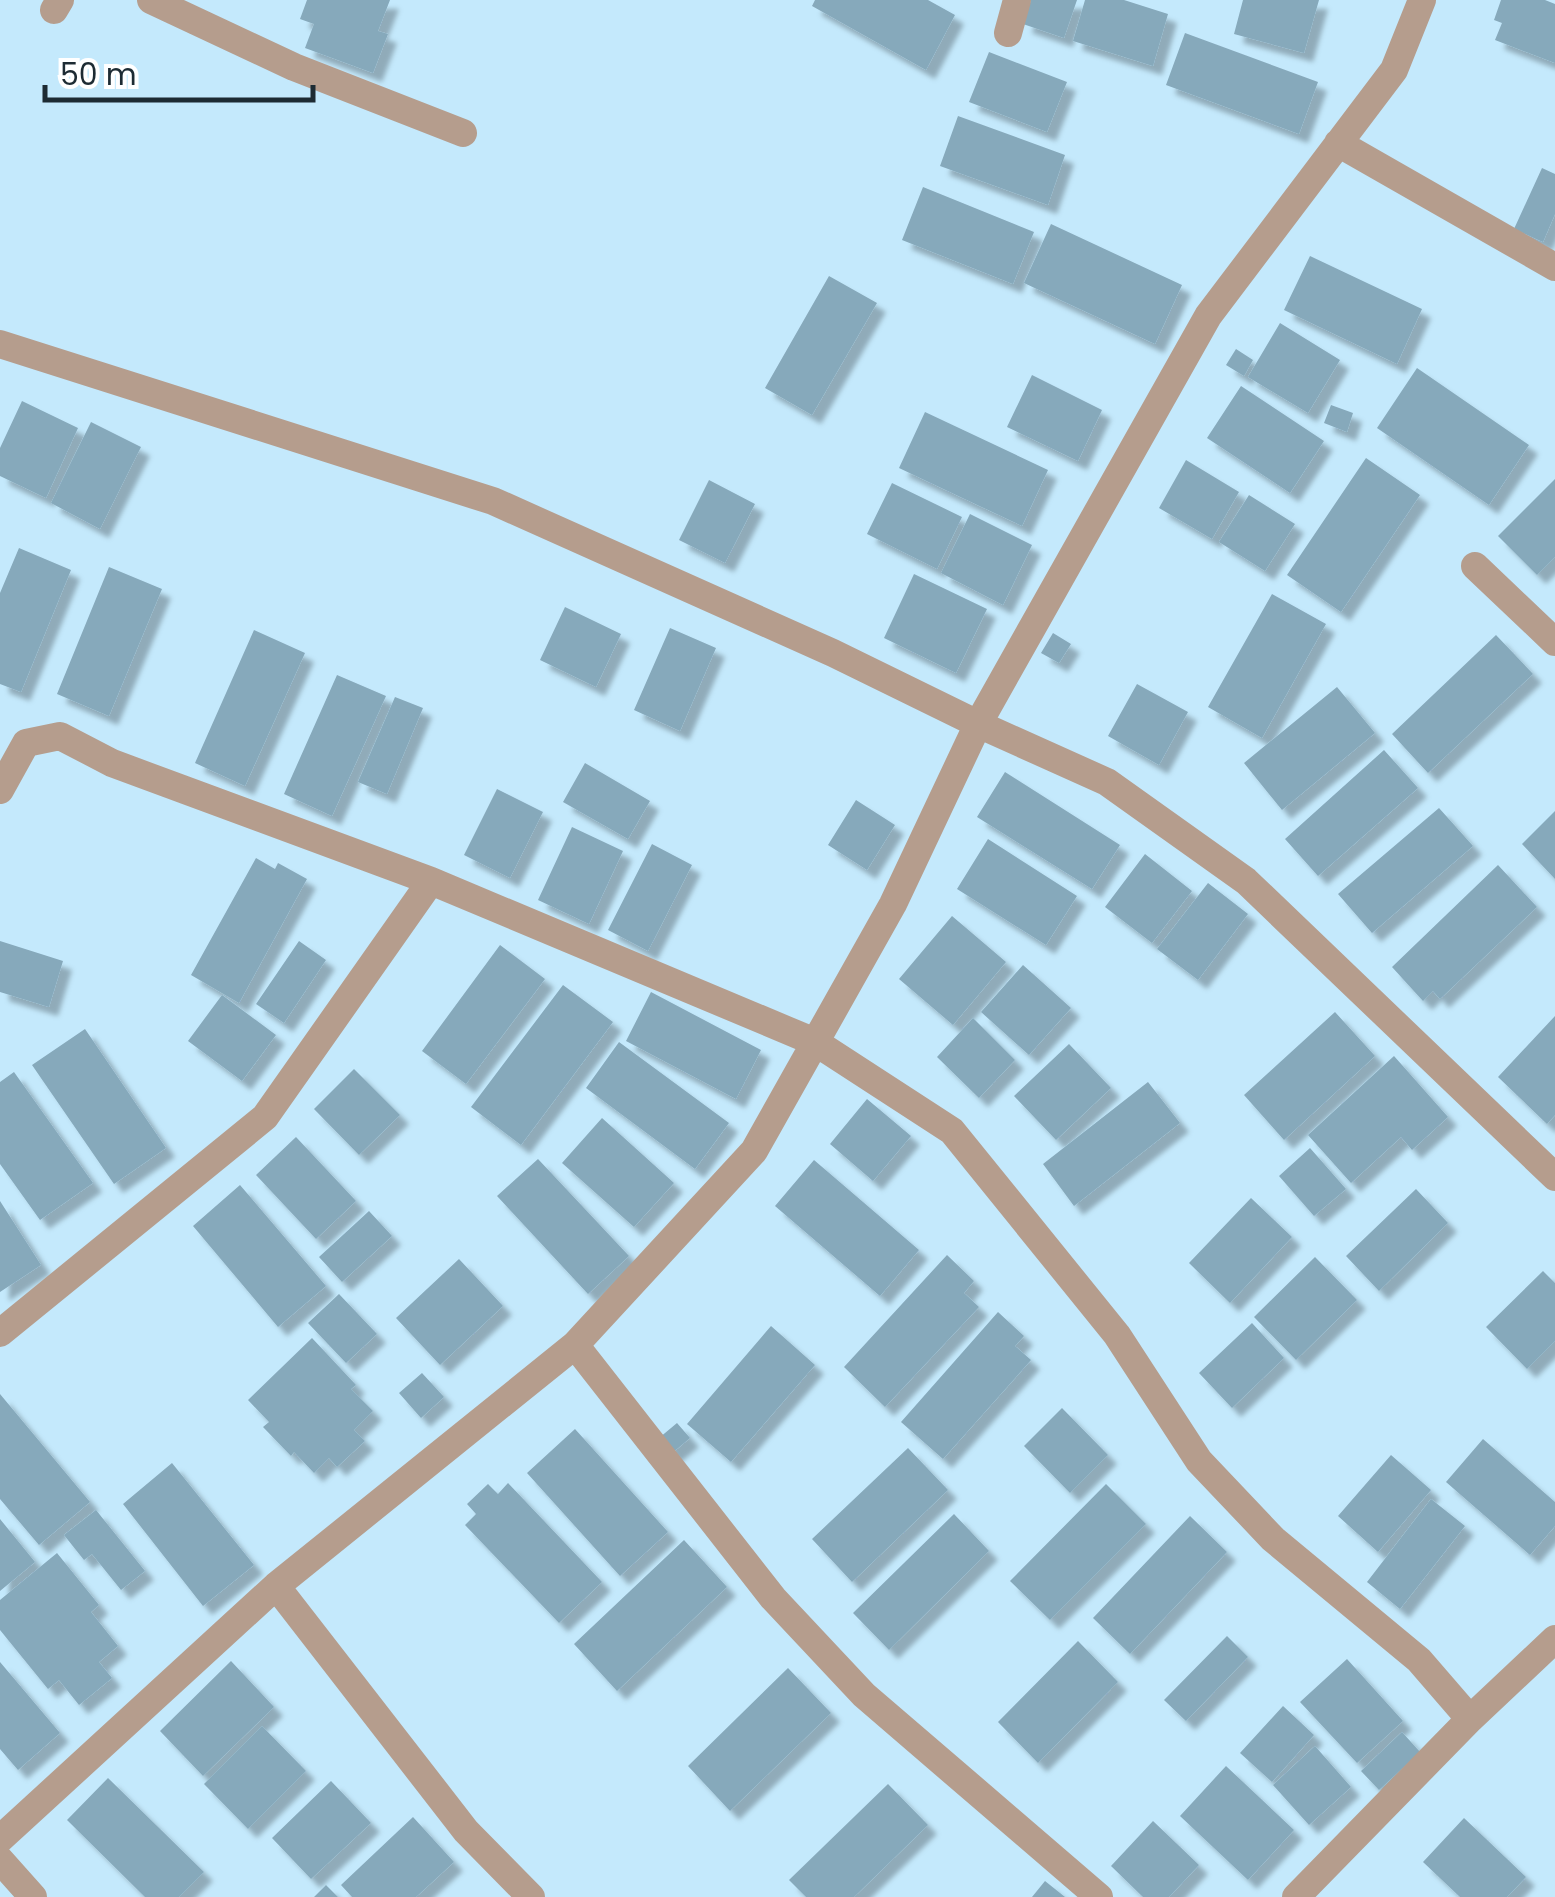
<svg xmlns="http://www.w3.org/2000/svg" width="1555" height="1897" viewBox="0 0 1555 1897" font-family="Poppins,sans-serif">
<defs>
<filter id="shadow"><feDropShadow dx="9" dy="9" stdDeviation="2.5" flood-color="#0004"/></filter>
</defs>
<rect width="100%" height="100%" fill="#c4e9fc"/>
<!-- building -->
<path fill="#86a9bb" filter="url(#shadow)" d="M307,0h83l-12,31 10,3 -15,39 -68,-25 9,-24 -14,-5z
M815,0h113l27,15 -29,55 -114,-64z
M1031,0h46l-13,38 -41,-14z
M1085,0h39l44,14 -15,52 -80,-25z
M1243,0h76l-15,53 -70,-19z
M1501,0h44l10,4v59l-60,-23 7,-17 -8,-3z
M1185,33l133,49 -19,52 -133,-49z
M989,52l78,30 -20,50 -78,-30z
M958,116l107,39 -17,50 -108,-39z
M1542,168l13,6v40l-12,28 -29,-13z
M923,187l111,45 -21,52 -111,-44z
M1051,224l131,61 -27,59 -131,-61z
M1310,256l112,53 -25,55 -113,-54z
M829,276l48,27 -65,112 -47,-27z
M1280,323l60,37 -32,53 -60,-36z
M1236,349l17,11 -9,16 -18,-11z
M1417,368l112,77 -40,60 -112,-77z
M1032,375l70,35 -24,51 -71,-34z
M1241,386l83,55 -34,52 -83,-55z
M22,401l56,27 -32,70 -46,-22v-28z
M1331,405l22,8 -6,19 -23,-9z
M925,412l123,58 -26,56 -123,-58z
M91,422l50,25 -41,82 -49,-26z
M1366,458l54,37 -79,117 -54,-37z
M1186,460l53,32 -27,47 -53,-31z
M1555,479v78l-18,18 -39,-39z
M709,480l46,24 -30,59 -46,-23z
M892,483l70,34 -25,52 -70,-35z
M1249,495l46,29 -30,47 -46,-29z
M970,514l62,31 -29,60 -62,-32z
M19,548l52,22 -50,122 -21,-8v-91z
M109,567l53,22 -53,127 -52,-22z
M914,574l73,35 -31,64 -72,-35z
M1272,594l54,30 -64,114 -54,-31z
M565,607l56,27 -25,53 -56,-27z
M670,628l46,20 -36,83 -46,-21z
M254,630l51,23 -60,133 -50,-23z
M1053,633l18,11 -12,19 -18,-10z
M1496,635l37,39 -105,99 -36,-39z
M337,675l49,21 -54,120 -48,-22z
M1137,684l51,28 -29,53 -51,-29z
M1337,687l38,46 -93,77 -38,-47z
M395,697l28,11 -36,86 -29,-12z
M1384,750l34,38 -100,88 -33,-37z
M585,763l65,38 -22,38 -65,-37z
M1005,772l115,73 -28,44 -115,-72z
M497,789l46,23 -33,66 -46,-23z
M856,800l39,25 -28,45 -39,-25z
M1439,808l34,38 -101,87 -34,-39z
M1555,811v68l-33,-35z
M572,827l51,24 -34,73 -51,-24z
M988,839l89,57 -31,49 -89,-56z
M652,844l40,21 -44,86 -40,-21z
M1145,854l47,37 -40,52 -47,-36z
M256,858l19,11 3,-6 29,16 -68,124 -48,-28z
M1498,865l39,42 -97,92 -7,-8 -10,10 -31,-34z
M1208,883l40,31 -50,66 -41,-31z
M952,916l54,46 -53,63 -54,-46z
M0,941l63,20 -14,46 -49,-15z
M299,941l27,19 -42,63 -28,-19z
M500,945l45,34 -79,105 -44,-33z
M1023,965l48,43 -42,47 -48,-43z
M563,985l50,37 -92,123 -50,-38z
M651,992l110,58 -25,49 -110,-58z
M222,995l54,40 -34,46 -54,-40z
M1335,1012l40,44 -91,84 -40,-45z
M1555,1016v99l-8,9 -49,-47z
M973,1018l42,42 -36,38 -42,-41z
M85,1029l81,119 -52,36 -82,-119z
M619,1042l110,81 -34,46 -109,-81z
M1069,1044l42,44 -55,52 -42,-44z
M1394,1056l54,61 -36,33 -11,-13 -50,46 -43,-48z
M354,1069l46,46 -41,40 -45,-46z
M14,1072l79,111 -53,37 -40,-56v-82z
M1148,1082l32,41 -106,83 -31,-42z
M867,1099l44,37 -38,45 -43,-37z
M602,1118l72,65 -40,44 -72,-64z
M296,1137l60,64 -40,38 -60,-64z
M1310,1148l36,41 -32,27 -35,-40z
M538,1159l91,97 -41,38 -91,-98z
M814,1160l105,90 -39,46 -105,-90z
M240,1185l86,101 -48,41 -85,-101z
M1416,1189l32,34 -69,68 -33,-35z
M1251,1198l41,39 -62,66 -41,-40z
M0,1201l41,64 -41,27z
M369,1211l23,25 -50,46 -23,-25z
M947,1255l27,26 -10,12 15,14 -94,100 -41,-40z
M1315,1257l42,43 -61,60 -42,-43z
M459,1259l44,47 -63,59 -44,-47z
M1543,1271l12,12v58l-28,28 -41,-42z
M339,1294l38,40 -31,29 -38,-40z
M998,1312l26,24 -9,10 16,14 -88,99 -42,-37z
M1252,1323l32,35 -52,50 -33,-35z
M771,1326l44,39 -84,97 -44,-38z
M312,1338l44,47 -5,4 22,22 -19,19 11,11 -28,26 -8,-9 -15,15 -20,-21 -3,4 -28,-29 6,-5 -21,-22z
M422,1373l22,24 -23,21 -22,-25z
M0,1394l90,108 -51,43 -39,-46z
M1062,1408l46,47 -38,38 -46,-47z
M677,1423l13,15 -19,16 -12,-16z
M575,1429l93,103 -48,44 -93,-103z
M1483,1439l72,63v24l-25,29 -84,-73z
M908,1448l40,42 -96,92 -40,-43z
M1391,1455l40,35 -53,62 -40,-36z
M172,1463l82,102 -51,41 -80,-102z
M508,1483l94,99 -43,41 -94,-98 11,-11 -9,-10 21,-20 10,10z
M1106,1484l40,40 -96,96 -40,-39z
M1431,1499l34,27 -65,83 -33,-27z
M96,1510l49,61 -24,19 -29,-36 -8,6 -20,-25z
M954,1514l35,37 -100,99 -36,-37z
M1190,1516l37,36 -97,102 -37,-36z
M0,1519l35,43 -35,29z
M684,1540l43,47 -110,104 -43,-47z
M57,1553l42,52 -8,7 27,34 -19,16 13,16 -33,27 -20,-25 -11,9 -48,-59v-30z
M1227,1636l21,21 -62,64 -22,-21z
M1078,1641l40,41 -80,81 -40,-41z
M1347,1659l56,62 -46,42 -57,-61z
M231,1661l43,46 -71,69 -43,-45z
M0,1662l60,71 -42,37 -18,-21z
M788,1668l43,45 -101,98 -42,-45z
M1283,1706l31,29 -42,47 -32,-29z
M262,1726l44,45 -58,58 -44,-45z
M1402,1732l18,20 -41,38 -18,-19z
M1315,1746l36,41 -42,38 -36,-40z
M1226,1766l68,64 -46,50 -68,-64z
M108,1778l96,94 -25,25h-34l-78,-77z
M331,1781l40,42 -60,56 -39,-41z
M888,1784l40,41 -74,72h-48l-17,-17z
M413,1817l41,45 -38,35h-64l-11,-12z
M1464,1818l62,59 -19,20h-47l-37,-35z
M1153,1821l46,44 -30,32h-26l-32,-31z
M1045,1881l20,16h-33z
M326,1885l12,12h-24z"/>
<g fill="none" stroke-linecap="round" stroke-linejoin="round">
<!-- minor -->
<path stroke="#b59d8d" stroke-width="28" d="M151,0l143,67 169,66
M54,10l6,-10
M1008,33l9,-33
M1338,143l217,124
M0,344l493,157 340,152 145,71 129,58 139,99 309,296
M1475,566l80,76
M0,790l26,-47 34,-7 52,27 319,118
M0,1333l265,-216 166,-236 384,161 137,89 165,204 82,126 74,78 146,121 51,59
M575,1345l198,253 91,97 235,202
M276,1586l190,245 65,66
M0,1839l276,-253 299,-241 179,-194 139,-247 85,-180 230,-408 186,-246 28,-70
M0,1860l33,37
M1296,1897l174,-178 85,-80"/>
</g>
<!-- scale -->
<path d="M45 85v15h268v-15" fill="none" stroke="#1d2b33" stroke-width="5"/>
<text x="60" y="85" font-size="30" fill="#1d2b33" stroke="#ffffff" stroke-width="8" paint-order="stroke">50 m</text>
</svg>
